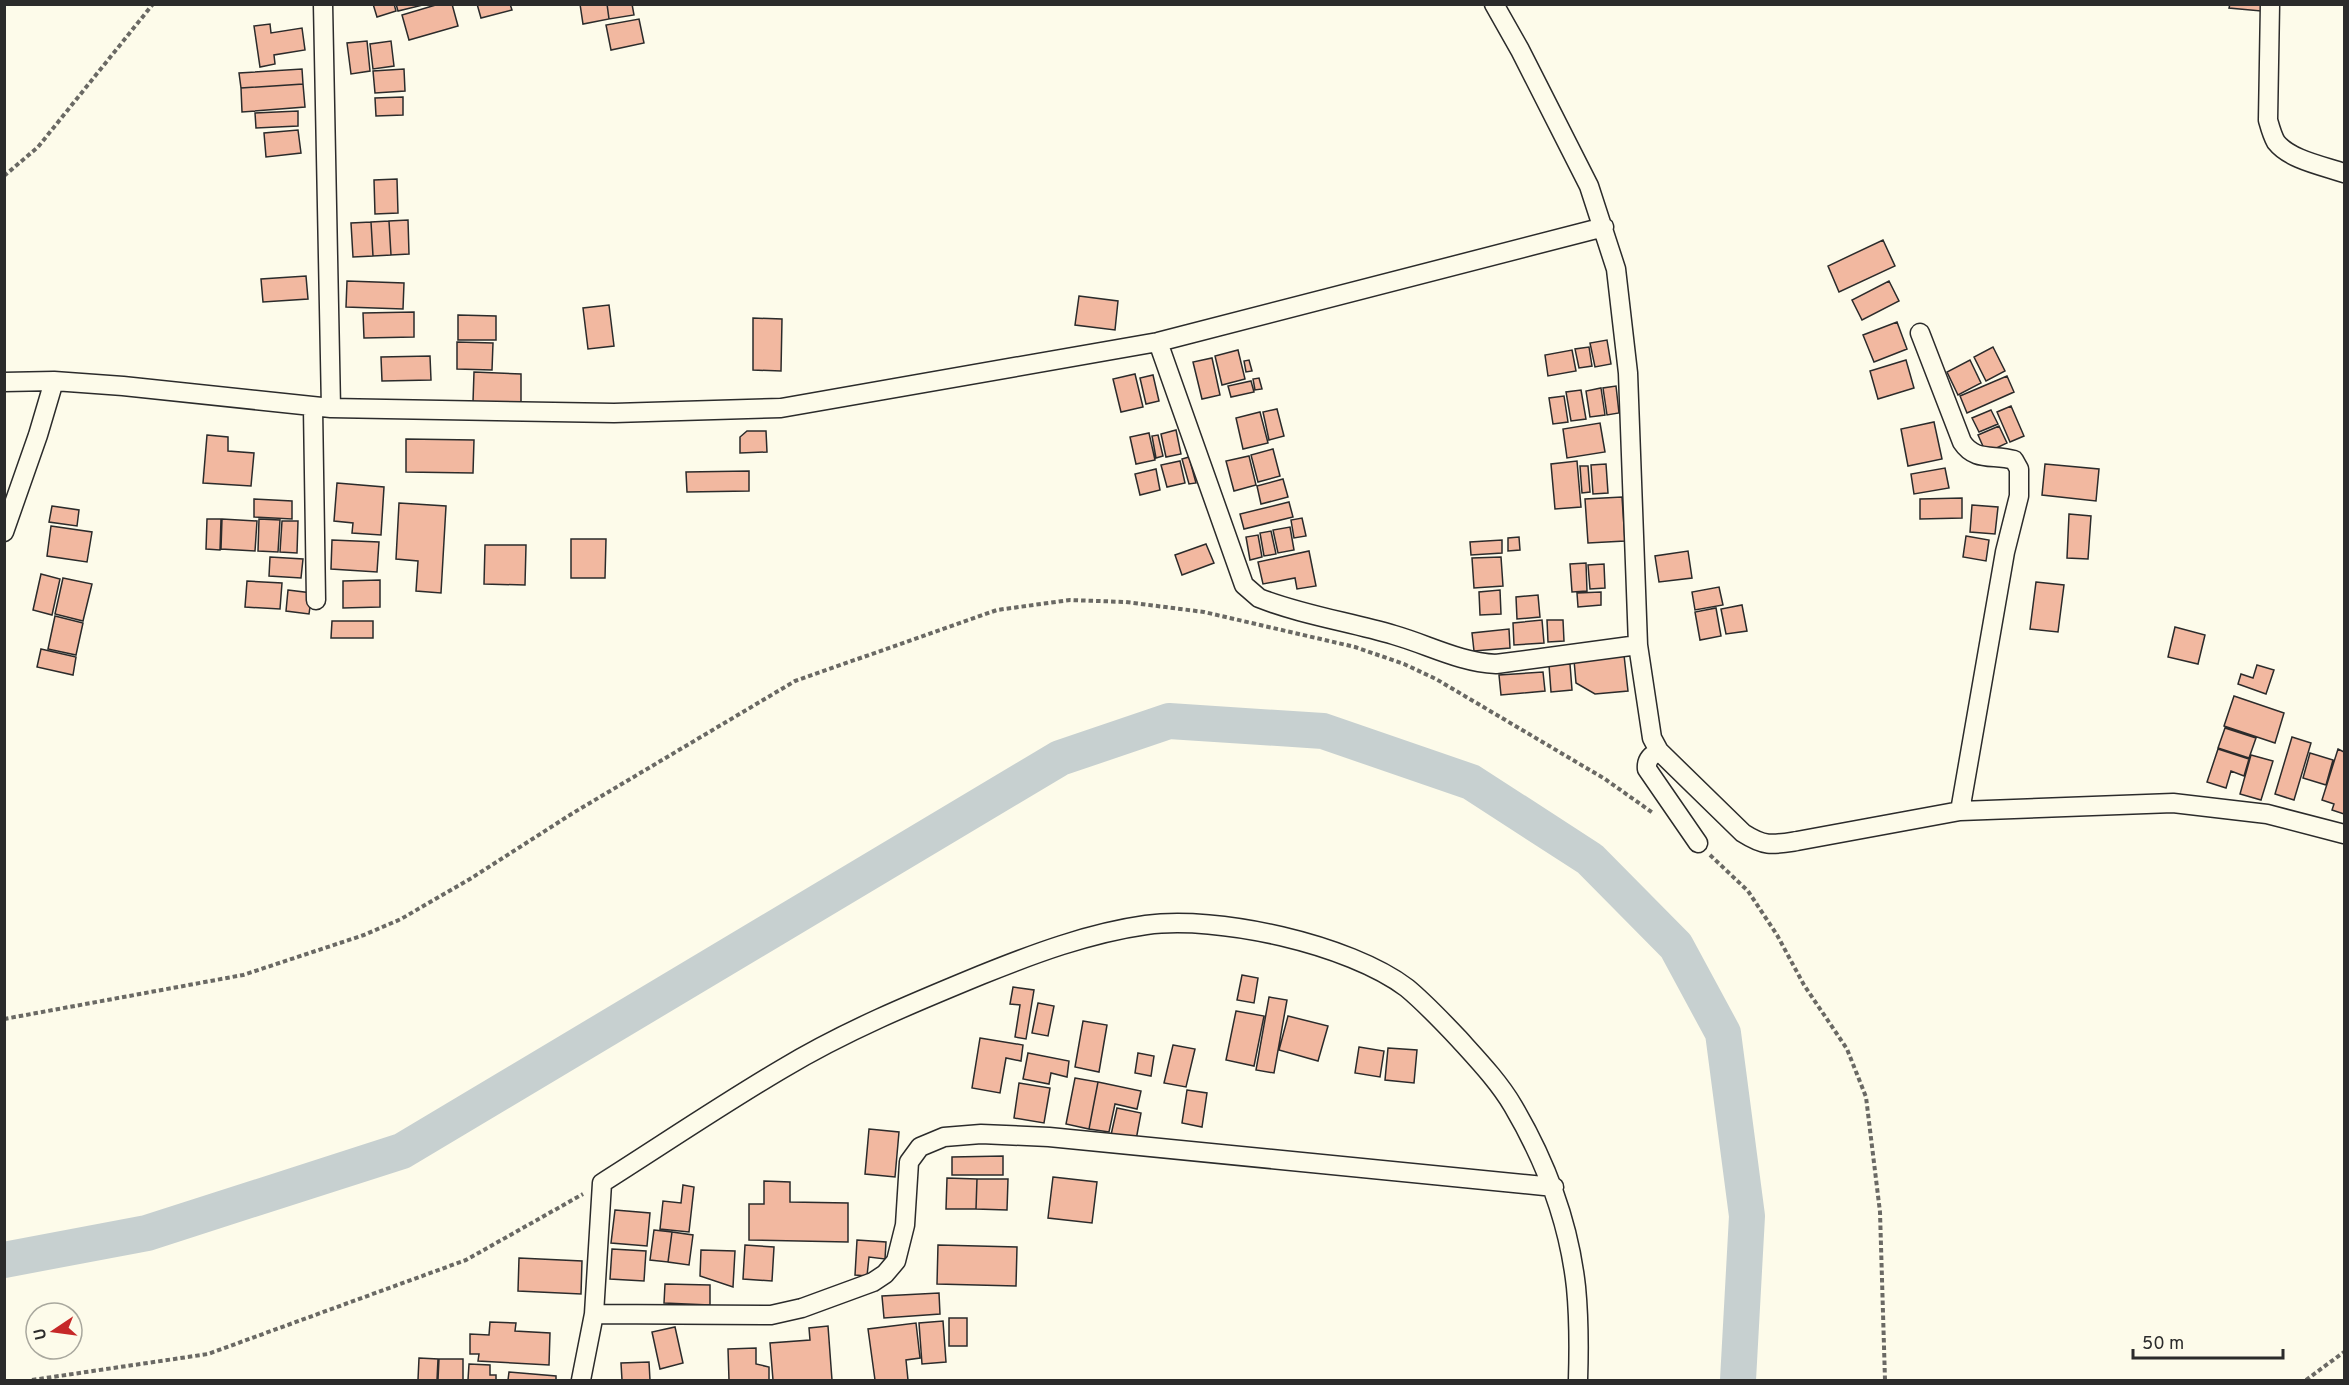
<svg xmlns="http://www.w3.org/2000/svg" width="2349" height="1385" viewBox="0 0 2349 1385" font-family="Overpass,sans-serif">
<rect width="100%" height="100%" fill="#fdfbea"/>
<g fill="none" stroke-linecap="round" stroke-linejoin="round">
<!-- river -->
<path stroke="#c7d0d0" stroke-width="36" d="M4,1260l143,-27 255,-82 658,-393 109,-37 154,10 148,51 119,77 86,87 47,87 24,183 -9,164"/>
</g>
<!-- building -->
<path fill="#f2b8a0" stroke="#2b2b2b" stroke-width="1.5" d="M373,4h21l2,7 -19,6z
M396,4h27v1l-25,6z
M439,4h13l6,22 -49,14 -7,-25z
M477,4h33l2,6 -31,8z
M580,4h27l2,15 -26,5z
M607,4h25l2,11 -25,4z
M2230,4h32l-1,7 -32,-3z
M639,19l5,24 -33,7 -5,-25z
M270,24l1,9 31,-5 3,22 -31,5 1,9 -15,3 -6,-41z
M367,41l3,30 -19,3 -4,-31z
M391,41l3,25 -21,3 -3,-25z
M302,69l1,15 -62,4 -2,-15z
M404,69l1,22 -30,2 -2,-22z
M303,84l2,23 -63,5 -1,-24z
M403,97v18l-27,1 -1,-18z
M298,111v15l-42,2 -1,-15z
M298,130l3,23 -35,4 -2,-24z
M397,179l1,34 -23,1 -1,-34z
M408,220l1,34 -18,1 -2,-34z
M389,221l2,34 -18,1 -2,-34z
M371,222l2,34 -20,1 -2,-34z
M1883,240l12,26 -56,26 -11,-26z
M306,276l2,23 -45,3 -2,-23z
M347,281l57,2 -1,26 -57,-2z
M1889,281l10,20 -37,19 -10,-20z
M1079,296l39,5 -3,29 -40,-5z
M609,305l5,41 -26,3 -5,-41z
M414,312v25l-50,1 -1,-25z
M458,315l38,1v24h-38z
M753,318l29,1 -1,52 -28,-1z
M1897,322l10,27 -33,13 -11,-27z
M1607,340l4,24 -16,3 -5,-24z
M457,342l36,1 -1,27 -35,-1z
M1589,347l3,19 -13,2 -4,-19z
M1993,347l12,24 -19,10 -12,-24z
M1238,350l7,29 -23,6 -7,-29z
M1572,350l4,21 -28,5 -3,-21z
M430,356l1,24 -49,1 -1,-24z
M1212,358l8,37 -18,4 -9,-37z
M1249,360l3,11 -6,1 -2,-11z
M1906,360l8,28 -36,11 -8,-28z
M1970,360l11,23 -23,12 -11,-23z
M474,372l47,2v30l-48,-2z
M1135,374l8,33 -22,5 -8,-33z
M1153,375l6,26 -13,3 -6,-26z
M2007,376l7,16 -47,21 -7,-17z
M1259,378l3,11 -7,1 -2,-11z
M1251,381l3,11 -23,5 -3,-11z
M1616,386l3,27 -12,2 -4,-27z
M1601,388l4,27 -15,2 -4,-26z
M1581,390l5,29 -15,2 -5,-29z
M1564,396l4,26 -15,2 -4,-26z
M2011,406l13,30 -14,6 -13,-30z
M1277,409l7,27 -15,4 -6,-28z
M1991,410l7,14 -19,8 -7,-14z
M1260,412l8,31 -25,6 -7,-31z
M1934,422l8,37 -34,7 -7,-37z
M1600,423l5,29 -38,6 -4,-29z
M1999,426l8,17 -21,10 -8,-18z
M1176,430l5,24 -15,3 -5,-23z
M747,431h19l1,21 -27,1v-16z
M1149,433l6,27 -19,4 -6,-27z
M207,435l21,2v14l26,2 -3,33 -48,-3z
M1158,435l5,21 -7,2 -4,-22z
M406,439l68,1 -1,33 -67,-1z
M1273,449l7,27 -22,6 -7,-27z
M1249,456l7,29 -22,6 -8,-30z
M1189,457l7,26 -7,1 -7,-25z
M1180,461l5,22 -18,4 -6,-22z
M1577,461l4,46 -26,2 -4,-45z
M1606,464l2,29 -15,1 -2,-29z
M2045,464l54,5 -3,32 -54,-6z
M1580,466h8l2,26 -8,1z
M1945,468l4,20 -35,6 -3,-20z
M1156,469l4,21 -20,5 -5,-21z
M749,471v20l-62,1 -1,-20z
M1283,479l5,18 -27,7 -4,-18z
M337,483l47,4 -3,48 -29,-2 1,-10 -19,-2z
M1622,497l3,44 -37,2 -3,-44z
M1962,498v20l-42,1v-20z
M254,499l38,2v18l-38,-2z
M1289,502l4,15 -49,12 -4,-15z
M399,503l47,3 -5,87 -25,-2 2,-30 -22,-2z
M1972,505l26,2 -3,27 -25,-2z
M52,506l27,4 -2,16 -28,-4z
M2069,514l22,2 -3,43 -21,-1z
M1302,518l4,18 -12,2 -3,-18z
M207,519h14l-1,31 -14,-1z
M222,519l35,2 -2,30 -34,-2z
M259,519l21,1 -2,32 -20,-1z
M282,521h16l-1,32 -17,-1z
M51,526l41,6 -5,30 -40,-6z
M1290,527l4,23 -16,3 -5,-23z
M1271,531l5,23 -12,2 -4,-23z
M1258,535l4,22 -12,3 -4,-23z
M1966,536l23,4 -3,21 -23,-4z
M1519,537l1,13 -12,1v-13z
M571,539h35l-1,39h-34z
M332,540l47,2 -2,30 -46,-3z
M1502,540v13l-31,2 -1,-13z
M1206,544l8,19 -32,12 -7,-20z
M485,545h41l-1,40 -41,-1z
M1309,551l7,35 -19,3 -2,-11 -32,6 -5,-22z
M1688,551l4,27 -33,4 -4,-26z
M270,557l33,2 -2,19 -32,-2z
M1501,557l2,29 -29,2 -2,-30z
M1586,563l1,28 -15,1 -2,-28z
M1604,564l1,24 -15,1 -2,-24z
M41,574l19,5 -8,36 -19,-5z
M63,578l29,6 -9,37 -28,-7z
M380,580v27l-37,1v-27z
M247,581l35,2 -2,26 -35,-2z
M2036,582l28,3 -6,47 -28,-3z
M1719,587l4,18 -28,5 -3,-18z
M288,590l24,3 -3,21 -23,-3z
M1500,590l1,24 -21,1 -1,-23z
M1601,592v13l-23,2 -1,-14z
M1538,595l2,22 -23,2 -1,-22z
M1742,605l5,26 -21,3 -5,-25z
M1716,608l5,28 -21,4 -5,-28z
M55,616l28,7 -7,32 -28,-6z
M1542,620l2,23 -30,2 -1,-22z
M1547,620h16l1,21 -16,1z
M332,621h41v17h-42z
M2175,627l30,8 -7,29 -30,-7z
M1509,629l1,19 -36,3 -2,-18z
M41,649l35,8 -3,18 -36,-8z
M1624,655l4,36 -33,3 -19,-11 -2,-23z
M1570,664l2,26 -21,2 -2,-27z
M2257,665l17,5 -8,24 -28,-10 3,-10 12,4z
M1543,672l2,19 -44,4 -2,-20z
M2234,696l50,17 -9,30 -51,-17z
M2225,728l31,10 -7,20 -31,-10z
M2292,737l19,6 -17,57 -19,-6z
M2218,749l31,10 -5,17 -13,-5 -5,17 -19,-6z
M2338,749l6,3v62l-12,-4 2,-6 -12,-4z
M2310,753l23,7 -7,25 -23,-7z
M2251,755l22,6 -12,39 -21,-6z
M1242,975l16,3 -4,25 -17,-3z
M1013,987l21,3 -8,49 -11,-2 5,-32 -10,-1z
M1269,997l18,3 -13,73 -18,-3z
M1038,1003l16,3 -6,30 -16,-3z
M1236,1011l28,5 -10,50 -28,-6z
M1288,1016l40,10 -10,35 -39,-11z
M1083,1021l24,4 -8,47 -24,-5z
M980,1038l43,7 -2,16 -15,-3 -6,35 -28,-5z
M1173,1045l22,4 -9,38 -22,-4z
M1359,1047l25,4 -4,26 -25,-4z
M1388,1048l29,2 -3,33 -29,-3z
M1028,1053l41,8 -2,16 -16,-4 -2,11 -26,-5z
M1138,1053l16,3 -3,20 -16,-3z
M1075,1078l23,4 -9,47 -23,-5z
M1098,1082l43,9 -4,18 -22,-5 -6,28 -20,-3z
M1019,1083l31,5 -6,35 -30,-5z
M1187,1090l20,3 -5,34 -20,-4z
M1117,1108l24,5 -5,27 -25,-5z
M869,1129l30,3 -4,45 -30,-3z
M1003,1156v19h-51v-18z
M1053,1177l44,5 -5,41 -44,-5z
M947,1178l30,1 -1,30h-30z
M977,1179h31l-1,31 -31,-1z
M764,1181l26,1v20l58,1v39l-99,-2v-36h15z
M683,1185l11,2 -5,45 -29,-3 3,-28 18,2z
M615,1210l35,3 -3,33 -36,-3z
M654,1230l18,2 -4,30 -18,-2z
M672,1232l21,3 -4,30 -21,-3z
M857,1240l29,2 -1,17 -16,-2 -2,19 -12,-1z
M745,1245l29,2 -2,34 -29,-2z
M938,1245l79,2 -1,39 -79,-2z
M612,1249l34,2 -2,30 -34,-2z
M701,1250l34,1 -2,36 -33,-11z
M519,1258l63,3 -1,33 -63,-3z
M665,1284l45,1v20l-46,-2z
M939,1293l1,21 -56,4 -2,-22z
M949,1318h18v28h-18z
M943,1321l3,41 -24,2 -3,-41z
M490,1322l26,1 -1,8 35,2 -1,32 -71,-4 1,-7h-9v-20l19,1z
M916,1323l4,35 -14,2 2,20h-33l-7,-51z
M828,1326l4,54h-59l-3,-37 40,-3 -1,-12z
M675,1327l8,36 -23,6 -8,-37z
M756,1348v16l13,3v13h-40l-1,-31z
M419,1358l19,1 -1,21h-19z
M439,1359h24v21h-25z
M649,1362l1,18h-28l-1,-17z
M469,1364l21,1v10h6v5h-28z
M509,1372l47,4v4h-48z"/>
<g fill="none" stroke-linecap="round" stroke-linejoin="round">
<defs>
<path id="street" d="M323,4l8,404
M1494,4l26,46 69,136 27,83 12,104 10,272 14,93 7,13 84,82c22,14 29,12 54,8l163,-30 213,-8 94,11 77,20
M2270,4l-2,116c2,7 4,15 8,22 14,18 48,24 68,31
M1920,333l42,109c13,20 31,12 52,18l5,9v27l-14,56 -45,259
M1158,342l86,243 15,13c43,17 91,24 135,37 35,10 65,27 102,29l142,-19
M4,382l50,-1 69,5 208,22 283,5 167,-5 377,-66 446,-115
M313,408l3,192
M4,532l34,-97 16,-54
M1659,751c-8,4 -13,9 -12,18l51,74
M594,1314l8,-131c60,-38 119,-78 180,-114 63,-38 131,-66 199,-94 52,-21 108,-42 165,-50 71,-10 203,19 261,63 18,15 36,34 52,51 19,21 40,43 54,67 33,56 56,117 63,181 3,31 3,63 2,93
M581,1380l13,-66 177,1 31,-7 71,-26 12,-8 11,-13 9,-36 4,-63 11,-15 24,-10 37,-3 68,3 505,50"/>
</defs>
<!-- street casing -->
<use href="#street" stroke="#2b2b2b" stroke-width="21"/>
<!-- path -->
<path stroke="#6a6964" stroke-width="4" stroke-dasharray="4.5 3" stroke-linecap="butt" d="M4,176l34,-29 115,-143
M1710,855l38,36 29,44 27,50 43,64 19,48 14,115 5,168
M4,1019l239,-44 121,-40 37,-16 69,-40 103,-66 222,-132 202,-71 73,-10 56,2 78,10 151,35 49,17 32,15 169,100 48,34
M32,1380l176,-26 258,-94 117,-66
M2306,1380l38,-28"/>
<!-- street -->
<use href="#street" stroke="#fdfbea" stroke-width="18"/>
</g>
<!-- border -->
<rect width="2349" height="1385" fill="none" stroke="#2b2b2b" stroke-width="12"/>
<!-- north arrow -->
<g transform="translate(54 1331) rotate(257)"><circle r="28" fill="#fdfbea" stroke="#a9a89e" stroke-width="1.5"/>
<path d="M0-4.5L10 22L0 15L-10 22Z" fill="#c62828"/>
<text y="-9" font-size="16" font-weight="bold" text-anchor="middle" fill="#2b2b2b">U</text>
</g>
<!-- scale -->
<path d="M2133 1349v9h150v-9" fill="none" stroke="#2b2b2b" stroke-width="3"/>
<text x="2142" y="1349" font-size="18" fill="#2b2b2b" stroke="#fdfbea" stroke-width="4.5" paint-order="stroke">50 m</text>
</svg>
